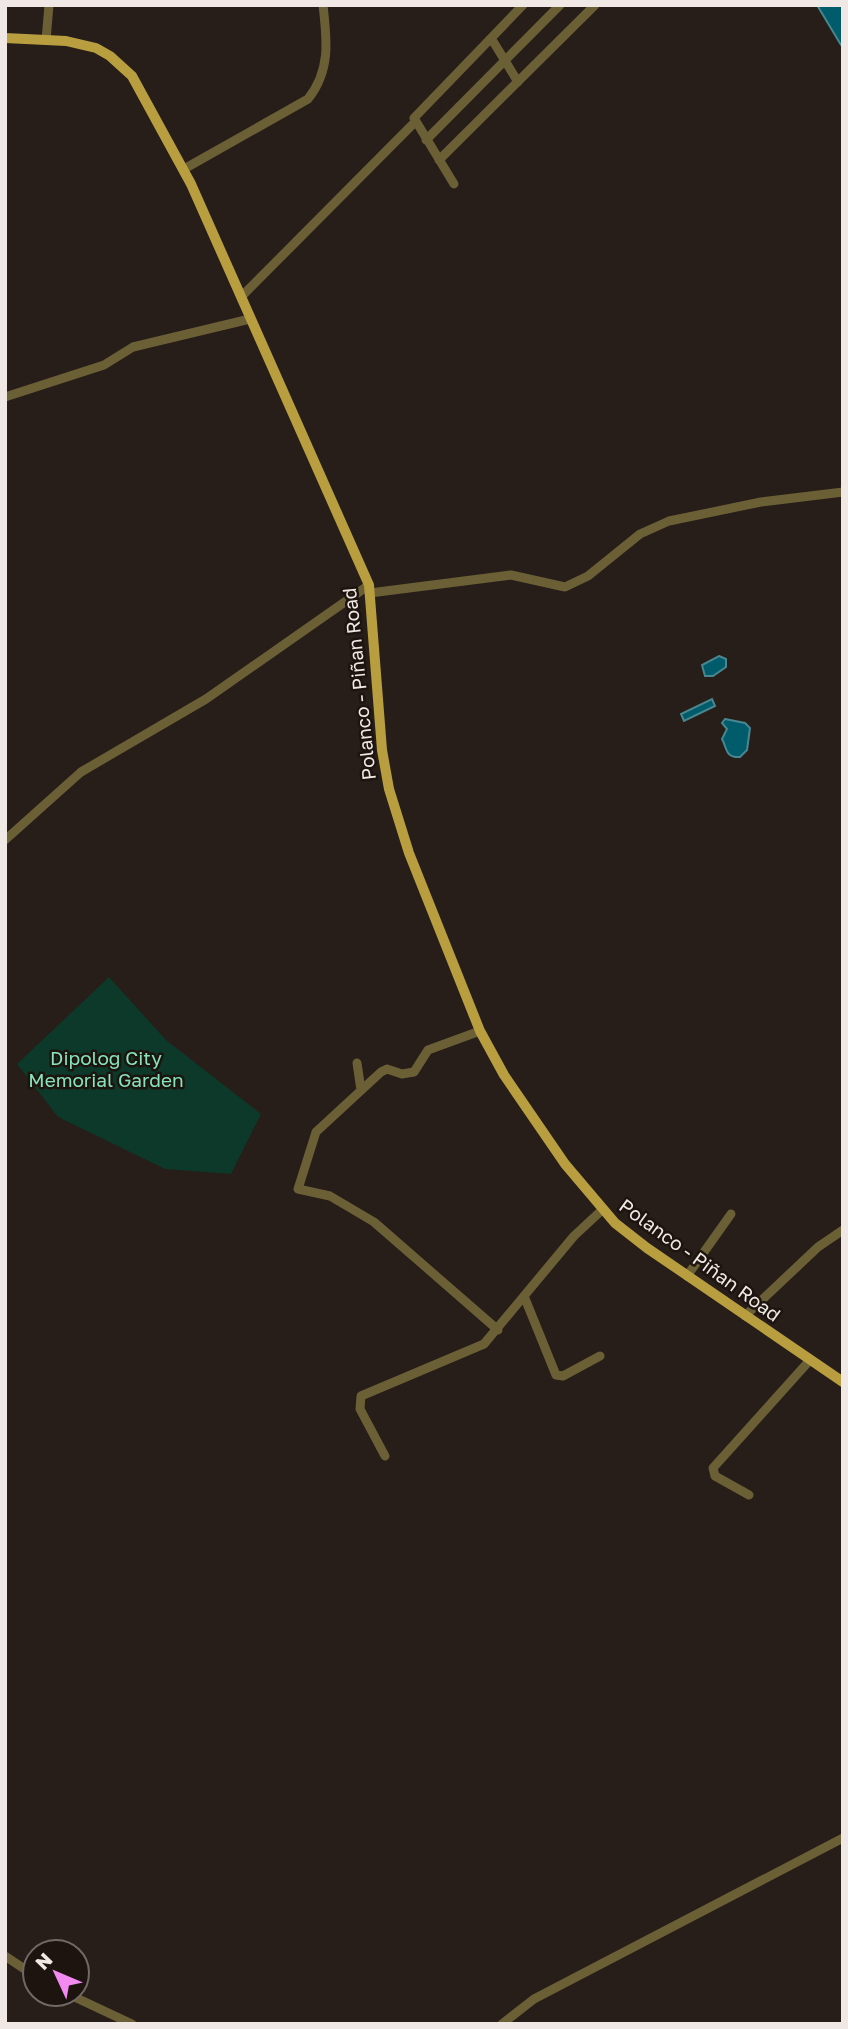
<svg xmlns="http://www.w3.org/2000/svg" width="848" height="2029" viewBox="0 0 848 2029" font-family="'Golos Text',sans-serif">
<rect width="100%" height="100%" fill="#271d19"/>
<!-- green -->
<path fill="#0c3929" d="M109,977l57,63 95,74 -30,60 -66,-5 -107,-52 -41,-53z"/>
<!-- water -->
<path fill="#005c6b" stroke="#488690" stroke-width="2" d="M817,5h26v42l-2,-2z
M719,656l7,3v8l-13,9h-8l-3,-11z
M712,699l3,7 -31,15 -3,-7z
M725,719l20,4 5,5 -3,22 -7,7c-15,1 -13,-9 -18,-18l5,-10 -5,-6z"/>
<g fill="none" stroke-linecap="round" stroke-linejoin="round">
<!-- minor -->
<path stroke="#6b5f35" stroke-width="9" d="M491,38l27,44
M46,40l3,-35
M426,140l134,-135
M439,160l156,-155
M184,169l124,-70c23,-29 19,-59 15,-94
M454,184l-40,-66 109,-113
M241,297l174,-175
M5,397l99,-32 29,-18 117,-28
M370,593l141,-18 54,12 23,-11 52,-42 29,-13 92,-19 82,-10
M5,840l76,-68 125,-73 163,-114
M480,1031l-52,19 -14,22 -12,2 -15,-5 -6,3 -65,60 -18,57 32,7 44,26 124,108
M357,1063l4,27
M687,1276l44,-62
M524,1296l32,79 7,1 37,-20
M745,1316l73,-69 25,-17
M385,1456l-25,-47 1,-13 123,-52 90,-108 28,-26
M749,1495l-34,-19 -2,-8 97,-108
M5,1956l30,20
M68,1994l64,30
M502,2024l32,-25 309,-161"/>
<!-- major -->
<path stroke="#b89e3f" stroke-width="10" d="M5,38l61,3 30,7 14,8 22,20 59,108 178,401 13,165 7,39 20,64 71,178 24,44 61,89 50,59 32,25 196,134"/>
</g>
<g text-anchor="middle" stroke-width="5" stroke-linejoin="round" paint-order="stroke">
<!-- street labels -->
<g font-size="19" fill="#efe8e5" stroke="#1d1410">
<text transform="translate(359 684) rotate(-96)" y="7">Polanco - Piñan Road</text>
<text transform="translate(700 1260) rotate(36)" y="7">Polanco - Piñan Road</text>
</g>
<!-- park labels -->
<g font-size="19" fill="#85e4bb" stroke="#1d1410">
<text x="106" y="1065">Dipolog City<tspan x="106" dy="22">Memorial Garden</tspan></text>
</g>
</g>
<!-- border -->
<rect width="848" height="2029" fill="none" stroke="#efe8e5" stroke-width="14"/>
<!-- north arrow -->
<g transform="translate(56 1973) rotate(314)"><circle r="33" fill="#1d1410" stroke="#716965" stroke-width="2"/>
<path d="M0-5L12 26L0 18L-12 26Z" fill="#f38af1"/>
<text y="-10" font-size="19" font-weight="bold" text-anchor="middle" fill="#efe8e5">N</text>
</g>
</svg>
